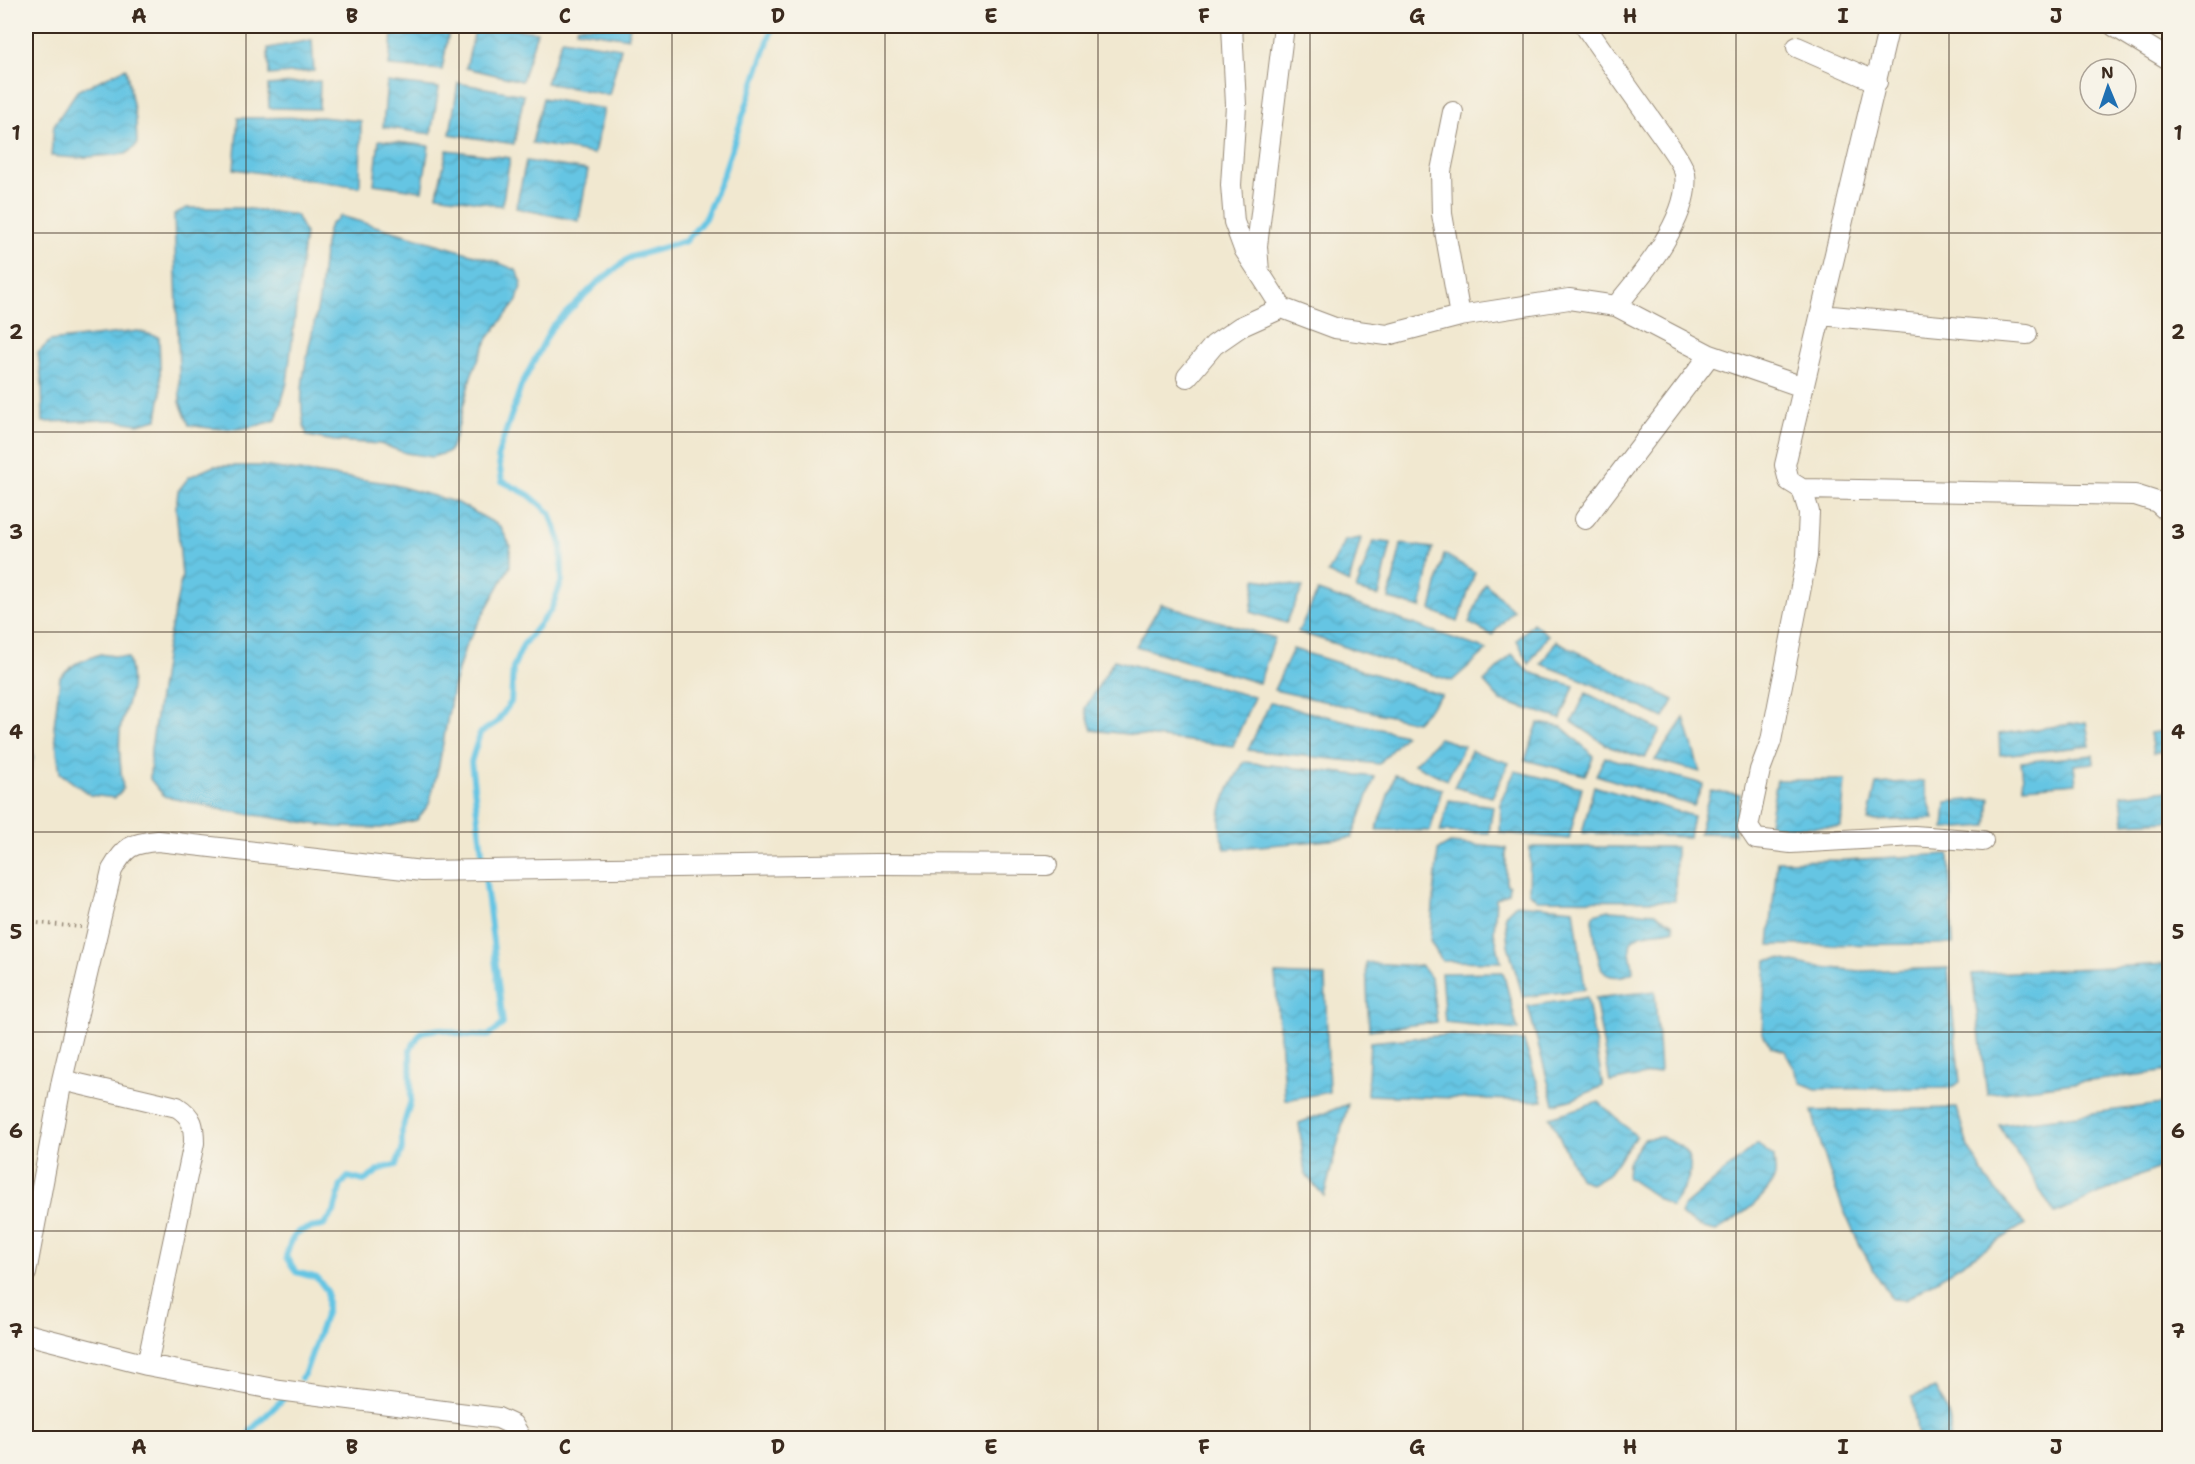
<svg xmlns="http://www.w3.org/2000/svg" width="2195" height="1464" viewBox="0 0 2195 1464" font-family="'Shantell Sans',sans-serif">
<defs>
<pattern id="water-waves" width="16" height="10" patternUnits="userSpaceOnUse" patternTransform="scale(1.5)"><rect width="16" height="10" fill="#65c5e3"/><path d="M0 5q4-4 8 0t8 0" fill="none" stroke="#59a9c2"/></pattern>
</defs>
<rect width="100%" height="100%" fill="#f7f3e8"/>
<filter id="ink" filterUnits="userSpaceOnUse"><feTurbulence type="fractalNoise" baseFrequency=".0167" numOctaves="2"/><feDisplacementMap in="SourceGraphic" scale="12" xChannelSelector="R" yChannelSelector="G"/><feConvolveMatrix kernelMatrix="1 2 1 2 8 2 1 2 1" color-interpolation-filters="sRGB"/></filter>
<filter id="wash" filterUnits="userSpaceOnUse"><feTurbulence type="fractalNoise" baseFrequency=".008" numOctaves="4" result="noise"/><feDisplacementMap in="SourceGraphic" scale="24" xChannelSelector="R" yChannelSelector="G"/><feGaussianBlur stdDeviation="1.35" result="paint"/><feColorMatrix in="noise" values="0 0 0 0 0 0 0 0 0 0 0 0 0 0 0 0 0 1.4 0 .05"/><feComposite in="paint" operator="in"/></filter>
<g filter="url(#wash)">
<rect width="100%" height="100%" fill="#f1e8d0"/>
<!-- water -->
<path fill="url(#water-waves)" stroke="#507880" stroke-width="1.5" d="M393,26h57l-8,44 -53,-4z
M476,26h16l45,6 -15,49 -56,-13z
M578,26h52l-2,12 -52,-8z
M562,39l59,9 -12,47 -63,-12z
M312,40l2,31 -45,4 -1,-27z
M126,68l10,52 1,25 -11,9 -50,4 -25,-2 3,-31 23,-34z
M320,81l-1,28 -50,-1 -1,-23z
M387,82l52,6 -8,46 -48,-7z
M458,83l66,12 -10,49 -64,-10z
M543,98l61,11 -10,45 -62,-11z
M321,117l40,4 -1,66 -126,-18 4,-51z
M379,140l50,6 -7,45 -48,-7z
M447,150l63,8 -8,48 -65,-11z
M526,161l62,9 -9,51 -63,-13z
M187,208h55l54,7 9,18 -18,150 -11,37c-35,12 -51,11 -87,5l-9,-23 -6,-188z
M341,216l151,44 24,10 6,12 -5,19 -29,37 -17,38 -15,59 -7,17 -17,5 -26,-4 -26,-9 -46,-3 -27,-5c-15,-44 5,-93 12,-137 3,-16 4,-62 11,-74 2,-3 8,-6 11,-9z
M138,331l21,6 2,57 -4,25 -19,5 -26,-4 -69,2 -1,-38 -4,-31 12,-12z
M214,466h47l127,17 70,20 42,23 10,19v21l-45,81 -12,41 -14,77 -10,39 -12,16 -36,8 -46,-1 -107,-16 -64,-15 -14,-17 1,-30 15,-98 16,-75 -6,-68 2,-17 11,-14z
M1361,538l-12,45 -21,-10 17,-32z
M1373,541l18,2 -12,53 -23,-6z
M1401,544l32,4 -12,60 -32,-9z
M1444,554l31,18 -17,50 -27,-12z
M1256,579l47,8 -17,36 -35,-11z
M1485,583l28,27 -21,25 -23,-12z
M1318,591l169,59 -35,31 -154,-49z
M1161,604l114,34 -16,45 -123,-37z
M1533,623l15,12 -19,29 -12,-24z
M1556,641l118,59 -10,18 -81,-38 -42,-16z
M1293,649l149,46 -26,27 -142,-32z
M100,654l28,4c10,35 -4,44 -8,74 -2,19 1,39 3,57l-8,9 -25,-3 -30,-22 -6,-46 6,-50 15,-13z
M1512,654l17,18 45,14 -13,33 -60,-18 -17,-19z
M26,660l7,98 -4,18h-3z
M1114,660l140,37 -21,49 -141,-16 -7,-22z
M1586,693l74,37 -15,28 -35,-11 -38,-25z
M1270,703h1l134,32 -26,29 -131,-14z
M1684,718l16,54 -45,-12z
M2086,722l4,24 -90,9 -1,-21z
M1538,723l24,4 32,29 -9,19 -60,-15z
M2169,730v20l-16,3 -3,-20z
M1439,738l25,8 -17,34 -33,-16z
M1471,751l38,12 -17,34 -38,-10z
M2093,755l1,8 -20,2 2,18 -52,4 -3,-25z
M1605,757l98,27 -9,22 -98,-31z
M1244,762l131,15 -23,61 -127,11c-13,-37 1,-55 19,-87z
M1515,771l67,16 -13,52 -69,-6 1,-33z
M1395,775l47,14 -12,42 -54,-1z
M1777,780h68l-4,47h-73z
M1923,781l11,38 -66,2 8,-37z
M1594,786l99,30 -4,21 -107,-4z
M2169,790v31l-45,2 -3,-28z
M1710,791l30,3 -6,40 -35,-1z
M1990,798l-3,28 -43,3 2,-27z
M1449,800l44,6 -4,27 -49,-1z
M1450,843l56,5v36l3,2 -1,7 -12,6 -2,33 7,30 -59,-1 -12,-20 8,-91z
M1530,847h146l-1,54 -138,-1 -8,-8z
M1949,854l4,90 -184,1 8,-84 68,-1z
M1516,904l58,5 11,80 -62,8 -15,-52 -3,-30z
M1609,910l46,3 18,11 1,5c-12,5 -44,0 -44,19 0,9 3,16 3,24 -9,5 -26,8 -31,-3 -5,-10 -8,-38 -10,-49l2,-6z
M1779,959l33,7 47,5 89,-3 12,114 -9,6 -135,1 -15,-6 -16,-32 -14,-4 -9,-15 4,-72z
M1366,963l56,3 9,12 6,44 -68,8z
M2169,964v107l-182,23 -15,-120z
M1503,972l15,58 -73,-8 -4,-49z
M1275,974l50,2 4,116 -44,8z
M1655,991l5,81 -50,10 -15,-84z
M1587,997l16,89 -32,14 -17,4 -26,-98z
M1448,1035l76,6 19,60 -176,-6 3,-53z
M1599,1102l37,34 -28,38 -17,10 -12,-6 -29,-61z
M2169,1103v60l-114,51 -56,-89z
M1348,1104l-24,92 -19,-22 -6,-51z
M1957,1108l11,39 20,34 37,43 -120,76 -13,-1c-41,-60 -62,-117 -80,-188z
M1661,1137c6,3 15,6 21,11 19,18 1,43 -11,59l-44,-30 1,-15 16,-23z
M1757,1144l17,13c0,6 2,14 1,19 -7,22 -40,44 -59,55l-16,-4 -20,-12 3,-8z
M1935,1388c9,15 19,32 14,50h-31l-6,-41z"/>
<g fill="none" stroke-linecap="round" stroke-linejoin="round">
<!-- stream -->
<path stroke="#65c5e3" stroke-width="6" d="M301,1378l4,-5 22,-63v-19l-10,-13 -21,-6 -10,-15c6,-26 12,-28 37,-31l11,-14 7,-27 7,-8 16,4 19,-13 13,-3 6,-15v-20l9,-30 -1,-50 11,-18 19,-3 24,6 24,1 15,-12 -32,-262 9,-29 17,-11 14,-20 2,-34 10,-23 28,-35 11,-30 -1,-36 -11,-31 -21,-18 -27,-14 -4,-26 23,-69 31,-59 45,-44 34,-26 55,-16 19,-23 18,-43 50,-149
M247,1438l5,-9 32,-31"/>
</g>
</g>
<g filter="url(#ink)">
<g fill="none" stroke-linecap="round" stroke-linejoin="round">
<defs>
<path id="minor" d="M1232,26l4,79 -5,80 3,37 10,27 13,20
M1284,26l-27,220 2,26 23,36 53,20 52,7 73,-19 109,-17 47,7c26,-31 75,-89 69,-132 -2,-11 -19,-33 -26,-43 -25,-35 -50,-70 -74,-105
M1889,26l-104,439 4,16 13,8 333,6 22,7 13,12
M2114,26l56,34
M1797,47l80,35
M1453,112l-12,59 1,43 18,102
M1616,306l94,49 93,32
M1821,315l206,19
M1187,377l27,-32 26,-18 42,-19
M1802,489l7,23 -2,44 -36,185 -11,29 -12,57 8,12 35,4 123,-7 69,5
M1585,519l125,-164
M62,1080l115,27c16,10 17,19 17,36l-47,222
M26,1273l36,-193 50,-210c13,-23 19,-27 46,-29l264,30 454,-7 171,1
M26,1334l121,31 132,25 219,28 15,7 8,13"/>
</defs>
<!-- minor casing -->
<use href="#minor" stroke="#968977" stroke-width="22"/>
<!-- path -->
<path stroke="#968977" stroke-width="4" stroke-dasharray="1.5 4.5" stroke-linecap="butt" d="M26,922l55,5"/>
<!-- minor -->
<use href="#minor" stroke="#fff" stroke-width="20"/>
</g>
</g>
<!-- grid -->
<path fill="none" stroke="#3b2a1e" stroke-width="1.5" stroke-opacity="0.55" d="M246,26v1412M459,26v1412M672,26v1412M885,26v1412M1098,26v1412M1310,26v1412M1523,26v1412M1736,26v1412M1949,26v1412M26,233h2144M26,432h2144M26,632h2144M26,832h2144M26,1032h2144M26,1231h2144"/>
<!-- margin -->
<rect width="2195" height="1464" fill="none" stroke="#f7f3e8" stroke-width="66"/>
<!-- north arrow -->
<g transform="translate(2108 87) rotate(358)"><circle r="28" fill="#f7f3e8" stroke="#aca397" stroke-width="1.5"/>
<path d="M0-4.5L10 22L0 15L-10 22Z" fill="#1f6fb2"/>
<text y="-9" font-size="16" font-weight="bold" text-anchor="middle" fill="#3b2a1e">N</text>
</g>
<rect x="33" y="33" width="2129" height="1398" fill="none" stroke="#3b2a1e" stroke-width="2"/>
<g font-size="20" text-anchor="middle" font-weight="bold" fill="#3b2a1e">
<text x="139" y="23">A</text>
<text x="352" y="23">B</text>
<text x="565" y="23">C</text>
<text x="778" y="23">D</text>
<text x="991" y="23">E</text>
<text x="1204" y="23">F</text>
<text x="1417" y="23">G</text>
<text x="1630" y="23">H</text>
<text x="1843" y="23">I</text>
<text x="2056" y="23">J</text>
<text x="16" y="140">1</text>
<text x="2178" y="140">1</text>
<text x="16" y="339">2</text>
<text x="2178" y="339">2</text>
<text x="16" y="539">3</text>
<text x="2178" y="539">3</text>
<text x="16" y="739">4</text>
<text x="2178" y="739">4</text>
<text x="16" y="939">5</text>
<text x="2178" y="939">5</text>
<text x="16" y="1138">6</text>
<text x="2178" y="1138">6</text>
<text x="16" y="1338">7</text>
<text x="2178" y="1338">7</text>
<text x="139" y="1454">A</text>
<text x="352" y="1454">B</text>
<text x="565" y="1454">C</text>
<text x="778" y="1454">D</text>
<text x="991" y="1454">E</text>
<text x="1204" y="1454">F</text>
<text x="1417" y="1454">G</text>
<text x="1630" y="1454">H</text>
<text x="1843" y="1454">I</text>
<text x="2056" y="1454">J</text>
</g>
</svg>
